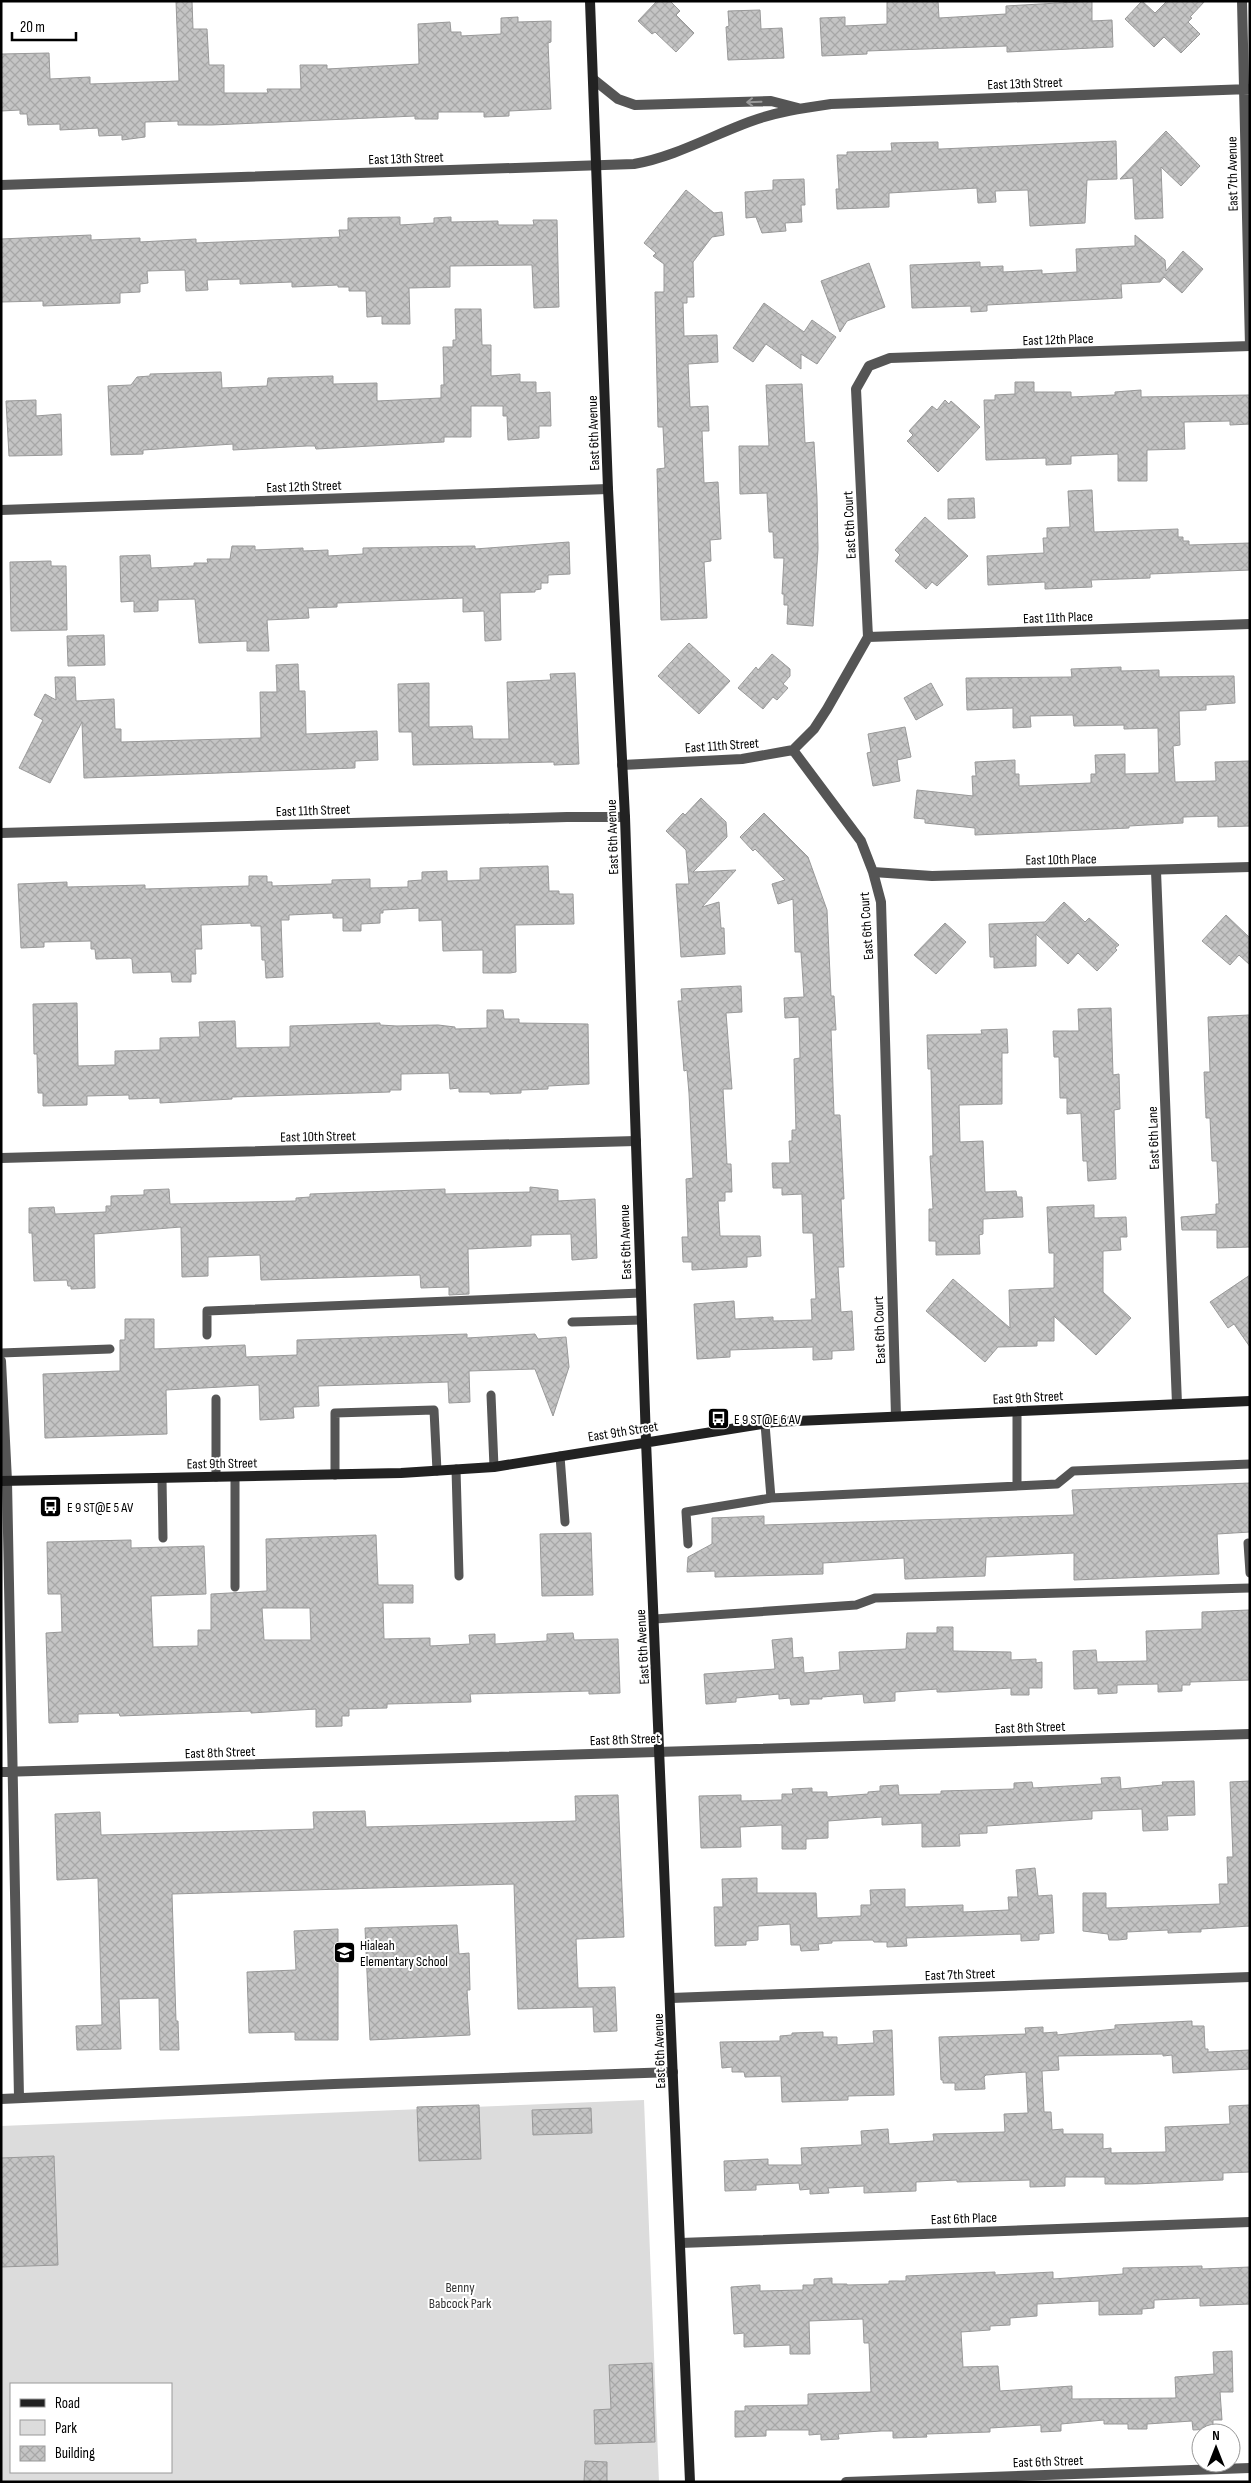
<svg xmlns="http://www.w3.org/2000/svg" width="1251" height="2483" viewBox="0 0 1251 2483" font-family="'Sofia Sans Condensed',sans-serif">
<defs>
<pattern id="building-cross-hatch" width="8" height="8" patternUnits="userSpaceOnUse" patternTransform="scale(1.25)"><rect width="8" height="8" fill="#c4c4c4"/><path d="M0 0l8 8M0 8l8-8" fill="none" stroke="#a7a7a7"/></pattern>
</defs>
<rect width="100%" height="100%" fill="#fff"/>
<!-- green -->
<path fill="#dcdcdc" fill-rule="evenodd" d="M644,2100l15,382h-658v-356zM11,2384h160v88h-160z"/>
<!-- building -->
<path fill="url(#building-cross-hatch)" stroke="#999" fill-rule="evenodd" d="M176,1h16l1,28h14l2,36h15v28h44l-1,-4h34l-1,-24h27v4l92,-5 -1,-40 32,-2 1,10h10v4l40,-2v-16l17,-1v5l33,-1v21l-3,1 3,66 -42,2v5l-25,1v-5h-46v7h-23v-3l-203,9h-34v-4l-33,1v15l-23,3v-5l-23,1 -1,-8 -38,2v-6l-32,1 -1,-11h-7v-4l-19,1v-57l48,-1 1,26 40,-2v7l89,-3z
M657,1h13l10,10 -4,4 18,18 -18,19 -21,-20 -3,2 -14,-13z
M887,1h51l1,17 67,-4v-8l86,-5v20l20,-1 1,27 -106,5v-6l-140,5v3l-45,2 -2,-38 25,-1v9l42,-2z
M1142,1l13,12 12,-12h38l-15,16 2,1 -4,4 12,12 -19,19 -17,-16 -10,10 -29,-28z
M760,10l1,19 21,-1 2,30 -56,2 -2,-33 3,-1 -1,-15z
M1166,131l34,35 -19,20 -20,-19 2,51 -28,1 -2,-41 -13,1z
M1116,141l1,38 -30,1 -2,43 -55,3 -2,-36 -33,1 1,11 -18,1 -1,-15 -88,5v14l-52,2 -1,-20h3l-2,-34h10v-3l45,-1 -1,-8 47,-1v7h3z
M804,179l1,26h-4l1,17 -17,1 1,8 -24,2 -6,-16 -10,1 -1,-26 28,-2v-10z
M686,190l28,23 8,-1 2,23 -12,2 -19,25 1,35h-7v6h-4l1,33 33,-1 1,27 -30,2 2,43 18,-1 1,25h-7l2,52 14,-1 3,57 -11,1 1,21 -7,1 3,56 -46,2 -4,-151 8,-1 -2,-41h-5l-3,-135h9v-28l-11,-8 3,-3 -12,-10z
M400,217v8l34,-2v-5l17,-1v5l47,-1v4h36l-1,-5h24l2,87 -25,1 -2,-43 -82,1v21l-41,1 1,36h-28v-8l-15,1 -1,-26h-17v-4h-11v-2l-46,2v-5l-52,2v-5l-33,1 1,10 -22,1 -1,-21 -38,1 1,12 -8,1v8l-20,1v10l-77,3v-5l-42,1v-63l90,-4v5l49,-2v4l56,-3v4l144,-6 -1,-7h9v-12z
M1135,235l30,25 1,11 17,-20 20,18 -21,24 -18,-16 -4,5 -39,2 1,14 -135,7v6l-16,1v-6l-59,2 -2,-43 70,-3v5l23,-1v6l39,-2v4l35,-2 -1,-23 59,-3z
M869,263l16,44 -38,14 -7,11 -19,-51z
M764,303l40,29 8,-12 24,17 -19,27 -16,-10v15l-35,-25 -13,18 -20,-14z
M455,309h26l1,36h9v31l29,-2v8h16v11l14,-1 1,34h-12v12l-31,2 -1,-24h-4v-10h-32v31h-27v5l-128,7 -1,-3h-8l-74,4v-6l-90,6v4l-32,1 -3,-69 23,-1 6,-8 13,-1v-2l71,-2 1,16 45,-2 1,-8 65,-2v8l44,-1v18l64,-3v-13h3l-1,-38h10v-7h3z
M1015,382h19v10h37v5l44,-2v-3l26,-2v7l109,-2v29l-20,1v-4l-46,1 1,27 -38,1v31h-29v-27l-47,2v8l-25,1v-7l-60,2 -2,-60h11v-5l20,-1z
M802,384l3,59 9,-1 3,55 1,52 -5,77 -26,-2 1,-19h-4v-11h-2l2,-36h-10l-1,-26h-4l-2,-39 -27,1 -1,-48h30l-3,-61z
M36,400v16l25,-2 1,41 -53,1 -3,-55z
M945,400l4,4 2,-3 29,26 -42,45 -31,-31 6,-6 -4,-4 23,-25 5,4z
M1092,490l2,42 84,-3v8h5v4h6v4l61,-2v27l-100,4v4l-59,2 1,7 -47,2v-7l-57,3 -1,-29 57,-3 -1,-15h4v-10l23,-1 -2,-36z
M974,498l1,20 -27,1v-20z
M925,517l43,39 -31,30 -5,-4 -6,7 -31,-28 5,-6 -5,-5z
M569,542l1,32 -22,1v8h-7v6l-6,1v2l-35,1 1,47 -16,1 -1,-30 -21,1v-14l-126,5v4l-29,1 1,10 -42,2 2,31h-22v-10l-48,2 -4,-44 -37,1v11l-24,1v-11l-13,1 -1,-46 30,-1 1,13 43,-2v-3h14l-1,-4h23l2,-13h23v4l48,-2v3l25,-1v6l35,-2v-6l112,-2v3z
M51,561v5h15l1,64 -56,1 -1,-69z
M104,635l1,30 -37,1 -1,-30z
M689,643l41,38 -31,33 -41,-38z
M772,654l18,15v7l-7,8 5,4 -11,12 -4,-3 -10,12 -25,-21 18,-21 2,3z
M298,664l1,27h6l1,43 71,-3 1,29 -23,1v7l-271,10 -2,-56 -32,61 -31,-15 24,-48 -9,-5 11,-21 11,6 -1,-23h20l1,24 38,-2 1,30h6v13l140,-4 -1,-46h17l-1,-27z
M1121,667v4l38,-1v7l75,-1 1,27 -29,2v5l-27,1 1,34 -7,1 2,36 41,-1 -1,-19 35,-1v65l-32,1v-11l-35,1v6l-54,3v2l-154,7v-7l-50,-5v-4l-11,-1 3,-28 56,6 -1,-20h4l-1,-14 40,-2v14h4v12l72,-3v-9h5l-1,-19 30,-1v20l34,-1 -1,-45 -34,1v-4l-50,1 -1,-11 -43,1 1,11 -18,1v-20l-46,2 -1,-32 106,-1 -1,-8z
M575,673l4,91 -25,1v-3l-141,3 -1,-33h-13l-1,-48 31,-1v44l43,-1 1,13h36l-2,-57 44,-2 -1,-6z
M931,683l12,22 -27,15 -12,-22z
M905,727l6,30 -14,3 3,21 -27,5 -6,-33 4,-1 -3,-18z
M701,798l25,24 1,15 -34,35 43,-2 -34,37 17,-5 2,26h3l1,26 -44,3 -5,-73h13l-3,-34 -20,-19 17,-18 2,2z
M764,813l44,44 19,53 4,86h3l2,34h-5l3,85h6l4,84h-3l3,68h-6l3,45 11,-1 2,39 -22,1v8l-19,1v-13l-83,3v7l-33,2 -3,-55 40,-3 1,18 38,-2v4l39,-1 -1,-21h5l-3,-66h-10l-1,-39 -20,1v-7h-9l-1,-25h18l-1,-22h3v-11h4l-2,-71 6,-1 -1,-41 -14,1 -1,-20 20,-1 -3,-45h-6l-2,-53 -15,5 -6,-20 13,-4 -30,-31 -2,2 -13,-14z
M548,866l1,25h10v3h14l1,30 -59,1 1,47 -6,1h-27v-23l-40,1 -1,-31 -23,1v-13l-36,2v3h-3v10l-19,1v7h-18v-13h-10v-5l-44,2v5h-8l2,57 -17,1 -1,-18h-3l-1,-34h-10v-3l-50,2 1,24h-7l1,25h-5v8h-19l-1,-10 -38,1 -1,-14 -2,-1 -34,1 -1,-10h-4v-8l-47,1v5l-23,1 -3,-64 49,-2v5l78,-2v4l104,-3v-10h18v6h5v4l60,-2v-4l38,-1v9l38,-1v-6l14,-1v-8l25,-1v10l33,-1v-12z
M1064,902l21,20 4,-4 30,27 -4,3 2,2 -20,21 -19,-18 -10,11 -32,-30v32l-42,2v-11h-4l-1,-33 56,-2z
M1226,915l24,23v27l-11,-10 -9,10 -28,-24z
M945,923l21,19 -30,32 -22,-19z
M741,986l1,26 -16,1 6,76h-9l4,75h4l1,28h-7v9h-7l2,35h40l1,20 -14,1v10l-55,3v-8h-9l-1,-25h6l-2,-58 7,-1 -4,-85 -2,-23 -3,1 -6,-70h4l-1,-12z
M77,1003l1,63 37,-1v-14l45,-1v-12l40,-1 -1,-15 36,-1 1,27 54,-1v-21l90,-3v2l17,1 41,-1 17,2v2l32,-1v-18h16l1,9h15v4l69,1 1,60 -41,2v3l-27,1v3l-31,1v-2h-31v-4l-9,1 -1,-16 -48,1v16h-11v2l-158,5v2l-72,4v-5l-31,1v-4l-42,1v9l-44,1v-13h-5l-1,-39h-3l-1,-50z
M1111,1008l2,67 6,-1 1,35 -6,1 2,69 -28,2 -1,-20h-4l-2,-48 -14,1v-16h-7l-1,-41h-5l-1,-26h26l-1,-22z
M1249,1015l1,232 -33,1v-18h-35l-1,-13 35,-3v-10h3l-2,-43h-5l-2,-43h-4l-2,-46h6l-2,-55z
M1007,1029l1,24h-6v51l-43,1 1,37 23,-1 2,51 31,-1 1,6h5l1,20 -40,2v15l-4,1 1,19 -44,1v-14h-7v-32h4l-3,-53h3l-2,-87h-3l-1,-34 55,-1 -1,-4z
M530,1187l28,3v11l37,-2 2,59 -25,2 -1,-26 -40,1v11l-63,3 1,45 -20,1v-8l-28,1 -1,-13 -159,5 -1,-25 -52,2v19l-26,1 -1,-50 -87,7 1,54 -24,1v-3h-3l-1,-6 -33,1 -2,-48h-3v-25l25,-1 1,7 51,-2v-6h5v-10l33,-1v-5l25,-1 1,15 126,-3v-3l14,-1v-3l135,-5v5l85,-2z
M1094,1205v13l32,-1 1,20h-7l1,13 -18,1v41l28,26 -35,37 -42,-39v25h-17v5l-39,1 -13,15 -59,-51 27,-32 57,49 -1,-38 45,-2v-35h-5l-2,-46z
M1250,1275v72l-16,-23 -6,4 -18,-26z
M125,1319h29v30l91,-4 1,12 51,-2v-15l170,-6v4l68,-4 3,5 28,-2 3,30 -16,49 -18,-47 -66,2 1,31 -21,1 -1,-21 -130,4 1,20 -26,1 1,11 -34,2 -1,-35 -93,5 1,44 -122,4 -2,-64 77,-3v-31h5z
M1250,1483v49l-33,2 2,40 -145,6v-27l-88,4 -1,19 -80,3 -1,-21 -81,5v11l-108,3v-6l-28,1 1,-15 24,-13v-26l52,-2v9l310,-10 -2,-25z
M591,1533l2,62 -51,1 -2,-62z
M376,1535l2,50h35v18h-30l1,36 46,-1v8l40,-2 -1,-9 26,-1v10l52,-3v-7l26,-1 1,7 44,-1 2,54 -31,1v-3l-119,3 1,8 -84,2v4l-38,1v7h-7v10l-26,1v-18l-65,4v-2l-131,5 -1,-3 -41,1v8l-29,1 -3,-90 16,-1 -1,-38h-13l-1,-52 84,-2v8l73,-2 2,48 -55,2 2,51 45,-1v-16h13v-36l56,-3 -1,-52zM262,1608h48l1,32h-47z
M1249,1610l1,70 -60,2v3h-8v6l-24,1v-8l-41,1v8l-19,1v-6l-24,1 -1,-38 23,-1 1,12 50,-1 -1,-30 56,-2v-17z
M937,1627h16v24l58,1v8l25,-1v4l6,-1v26h-13v7h-18v-7l-66,4h-8v-3l-42,3v9l-31,2 -1,-9 -41,3v2h-13v5l-18,1 -1,-7 -11,1v-5l-43,4v4l-30,2 -2,-30 71,-5 -3,-29 20,-2 1,20 10,-1 1,16 36,-3 -1,-18 67,-3 1,-16h30z
M1120,1777l1,12 42,-4 -1,-3 32,-1 1,34 -28,1 1,14 -25,1 -1,-22 -50,2v8l-105,7v7l-28,1 1,12 -38,1v-24l-40,2v-8l-54,4v17l-22,1v10h-24v-24l-42,2 1,20 -40,1 -2,-52 42,-1v6l41,-1v-6h11l-1,-5 20,-1v4h15v5l41,-3v-2l12,-1v-5l18,-1 1,10 42,-1v-3l73,-2v-6l18,-1 1,6 69,-4 -1,-6z
M1250,1781v145l-49,3v3h-9l-24,1v-3l-41,2v7l-9,1h-9l-1,-6 -25,-3v-38h23v15l114,-4 -1,-20h9l-1,-27h6l-3,-75z
M618,1795l6,142 -48,2 2,49 37,-1 2,44 -23,1 -1,-25 -75,2 -4,-125 -342,10 4,127h2l1,29h-19l-1,-52 -40,1 2,50 -44,1 -1,-24 26,-1 -4,-147 -41,2 -2,-66 45,-2 1,23 213,-6 -1,-17 52,-1 1,16 210,-6 -1,-25z
M1035,1868l3,28 14,-1 2,38 -15,1v6l-18,1v-7l-115,4 1,8 -20,1v-5h-13l-1,-2 -41,1v2l-14,1 1,6 -18,1 -1,-6h-9l-1,-21 -32,2v14l-12,1v4l-31,1 -1,-39h9l-1,-28 35,-1v15h59l1,25 44,-2v-11h10l-1,-15 35,-1v18l58,-2v7l46,-2 -1,-13h10l-2,-27z
M457,1925l2,29 10,-1 1,37h-3l3,45 -100,5 -5,-112z
M338,1929v111h-43v-8l-46,1 -2,-61 49,-2 -2,-39z
M1192,2021v5h12l1,23h3v3l42,-2v19l-77,4 -1,-18 -9,1v-2l-105,2 1,14 -17,1 2,41h7l1,18 11,-1v5h40v15l8,-1v5l55,-1 -1,-25 65,-3 -1,-18 21,-1v67l-27,1v7l-88,4h-30v-7h-40v9l-35,1v-7l-73,2v-2l-41,2v9l-52,2v-7l-36,2 1,5 -19,1v-5l-10,1 -1,-7 -43,2v5l-31,1 -1,-30 44,-2v6h34l-1,-17 61,-3 -1,-14 27,-2 1,15 45,-3 -1,-7 72,-2 -1,-18 24,-1 -2,-41 -40,3 -2,2 1,12 -30,1v-7h-12v-3h-2l-2,-43 87,-3 -1,-6 18,-1v6l14,-1v3l58,-6v-4z
M892,2030l2,65 -46,1v4l-66,2 -1,-26 -36,1 -1,-5h-12v-5l-10,1 -2,-26 60,-1v-5l12,-1v-2l31,-1v5h14v8l37,-2 -1,-12z
M479,2105l2,54 -62,2 -2,-54z
M591,2108l1,25 -59,2 -1,-25z
M54,2156l4,109 -57,2v-109z
M1202,2266v3l48,-2v37l-50,2v-8l-46,2v8l-12,1v5l-43,1v-14l-62,3v12l-27,2v7l-20,1v4l-29,2 2,35 35,-1 2,25 72,-5v13l104,-1 -1,-21 39,-3 -1,-22 19,-1 1,41h-13l2,28h-9v9l-20,1 -1,-9 -45,3v5h-19v-5h-24v-4l-43,4v7l-20,1v-7l-51,3v4l-64,2 1,3 -34,1v-7h-12l-43,3 1,5 -18,1v-6l-12,1v-5h-43v6l-31,1v-26h10v-5l63,-1v-11l63,-2 -2,-49h-5l-1,-24 -54,2 1,33h-20v-9l-46,2v-14l-10,1 -3,-47 29,-2v6l43,-1v-5h11v-6l18,-1v6h15v1l42,-1v-3h17v-5l89,-4v3l58,-3v7l70,-5v-6z
M652,2363l3,79 -60,2 -1,-34 17,-1 -2,-44z
M585,2461l22,1v20h-23z"/>
<g fill="none" stroke-linecap="round" stroke-linejoin="round">
<!-- lane -->
<path stroke="#555" stroke-width="9" d="M572,1322l70,-2
M207,1335v-24l434,-18
M1,1353l109,-4
M491,1395l3,72
M216,1399v78
M1017,1411v75
M560,1456l5,66
M456,1469l3,107
M335,1475v-62l99,-3 3,61
M162,1478l1,60
M771,1498l286,-14 16,-13 177,-7
M1248,1543l2,30
M688,1544l-2,-32 85,-14 -6,-74
M235,1587v-110
M655,1619l201,-14 19,-7 375,-10"/>
<!-- street -->
<path stroke="#555" stroke-width="10" d="M1242,1l8,345
M593,79l25,20 17,6 136,-4 27,7
M1,185l633,-21c40,-7 77,-28 115,-42 26,-10 54,-14 82,-18l419,-15
M1,510l607,-21
M868,637l382,-13
M793,750l68,91 12,31 8,30 15,514
M622,765l120,-6 51,-9 21,-21 13,-20 41,-72 -12,-248 13,-23 21,-8 360,-12
M1,833l566,-16h58
M1156,871l21,533
M873,872l59,4 318,-9
M1,1158l635,-17
M1,1361l6,120 12,617
M1,1772l1249,-38
M671,1998l579,-21
M1,2099l333,-15 339,-12
M680,2243l570,-21
M846,2482l404,-14"/>
<!-- secondary -->
<path stroke="#222" stroke-width="10" d="M590,1l18,488 17,328 21,624 44,1041
M1,1481l400,-8 93,-6 280,-45 476,-21"/>
</g>
<!-- one-way arrows -->
<defs><path id="oneway-shaft" d="M-6 0H5M1.5-3L5.5 0L1.5 3" fill="none" stroke-width="1.6" stroke-linecap="round" stroke-linejoin="round" transform="scale(1.25)"/></defs>
<use stroke="#999" href="#oneway-shaft" transform="translate(754 102) rotate(178)"/>
<!-- icons -->
<defs>
<symbol id="bus-square" viewBox="-11 -11 22 22"><rect x="-9" y="-9" width="18" height="18" rx="4" fill="#000" stroke="#fff"/><path d="M-5-6H5V4H4V6H2V4H-2V6H-4V4H-5ZM-3.5-4V0h7V-4ZM-3.5 1.2v1.5H-2V1.2ZM2 1.2v1.5H3.5V1.2Z" fill="#fff"/></symbol>
<symbol id="school-square" viewBox="-11 -11 22 22"><rect x="-9" y="-9" width="18" height="18" rx="4" fill="#000" stroke="#fff"/><path d="M0-5L7-2L0 1L-7-2ZM-4 1L0 2.5L4 1V4Q0 6-4 4Z" fill="#fff"/></symbol>
</defs>
<g fill-rule="evenodd">
<use href="#bus-square" x="706" y="1406" width="25" height="25"/>
<use href="#bus-square" x="38" y="1494" width="25" height="25"/>
<use href="#school-square" x="332" y="1940" width="25" height="25"/>
</g>
<g text-anchor="middle" stroke-width="4" stroke-linejoin="round" paint-order="stroke">
<!-- street labels -->
<g font-size="14" fill="#000" stroke="#fff">
<text transform="translate(1025 83) rotate(-2)" y="5">East 13th Street</text>
<text transform="translate(406 158) rotate(-2)" y="5">East 13th Street</text>
<text transform="translate(1232 174) rotate(-91)" y="5">East 7th Avenue</text>
<text transform="translate(1058 339) rotate(-2)" y="5">East 12th Place</text>
<text transform="translate(593 433) rotate(-92)" y="5">East 6th Avenue</text>
<text transform="translate(304 486) rotate(-2)" y="5">East 12th Street</text>
<text transform="translate(849 525) rotate(-93)" y="5">East 6th Court</text>
<text transform="translate(1058 617) rotate(-2)" y="5">East 11th Place</text>
<text transform="translate(722 745) rotate(-4)" y="5">East 11th Street</text>
<text transform="translate(313 810) rotate(-2)" y="5">East 11th Street</text>
<text transform="translate(612 837) rotate(-92)" y="5">East 6th Avenue</text>
<text transform="translate(1061 859) rotate(-1)" y="5">East 10th Place</text>
<text transform="translate(866 926) rotate(-94)" y="5">East 6th Court</text>
<text transform="translate(318 1136) rotate(-1)" y="5">East 10th Street</text>
<text transform="translate(1153 1138) rotate(-92)" y="5">East 6th Lane</text>
<text transform="translate(625 1242) rotate(-92)" y="5">East 6th Avenue</text>
<text transform="translate(879 1330) rotate(-92)" y="5">East 6th Court</text>
<text transform="translate(1028 1397) rotate(-3)" y="5">East 9th Street</text>
<text transform="translate(623 1431) rotate(-9)" y="5">East 9th Street</text>
<text transform="translate(222 1463) rotate(-1)" y="5">East 9th Street</text>
<text transform="translate(642 1647) rotate(-93)" y="5">East 6th Avenue</text>
<text transform="translate(1030 1727) rotate(-2)" y="5">East 8th Street</text>
<text transform="translate(625 1739) rotate(-2)" y="5">East 8th Street</text>
<text transform="translate(220 1752) rotate(-2)" y="5">East 8th Street</text>
<text transform="translate(960 1974) rotate(-2)" y="5">East 7th Street</text>
<text transform="translate(659 2051) rotate(-92)" y="5">East 6th Avenue</text>
<text transform="translate(964 2218) rotate(-2)" y="5">East 6th Place</text>
<text transform="translate(1048 2461) rotate(-2)" y="5">East 6th Street</text>
</g>
<!-- poi labels -->
<g font-size="14" fill="#000" stroke="#fff" text-anchor="start">
<text x="734" y="1424">E 9 ST@E 6 AV</text>
<text x="67" y="1512">E 9 ST@E 5 AV</text>
<text x="360" y="1950">Hialeah<tspan x="360" dy="16">Elementary School</tspan></text>
</g>
<!-- park labels -->
<g font-size="14" fill="#333" stroke="#fff">
<text x="460" y="2292">Benny<tspan x="460" dy="16">Babcock Park</tspan></text>
</g>
</g>
<!-- border -->
<rect width="1251" height="2483" fill="none" stroke="#000000" stroke-width="5"/>
<!-- legend -->
<rect x="10" y="2383" width="162" height="90" fill="#ffffff" stroke="#999999"/>
<rect x="20" y="2399" width="25" height="8" fill="#222222" stroke="#999999"/>
<text x="55" y="2408" font-size="15" fill="#000000">Road</text>
<rect x="20" y="2420" width="25" height="15" fill="#dcdcdc" stroke="#999999"/>
<text x="55" y="2433" font-size="15" fill="#000000">Park</text>
<rect x="20" y="2446" width="25" height="15" fill="url(#building-cross-hatch)" stroke="#999999"/>
<text x="55" y="2458" font-size="15" fill="#000000">Building</text>
<!-- north arrow -->
<g transform="translate(1216 2448)"><circle r="24" fill="#ffffff" stroke="#999999"/>
<path d="M0-4L9 19L0 12L-9 19Z" fill="#000000"/>
<text y="-8" font-size="14" font-weight="bold" text-anchor="middle" fill="#000000">N</text>
</g>
<!-- scale -->
<path d="M12 32v8h64v-8" fill="none" stroke="#000000" stroke-width="2.5"/>
<text x="20" y="32" font-size="15" fill="#000000" stroke="#ffffff" stroke-width="4" paint-order="stroke">20 m</text>
</svg>
